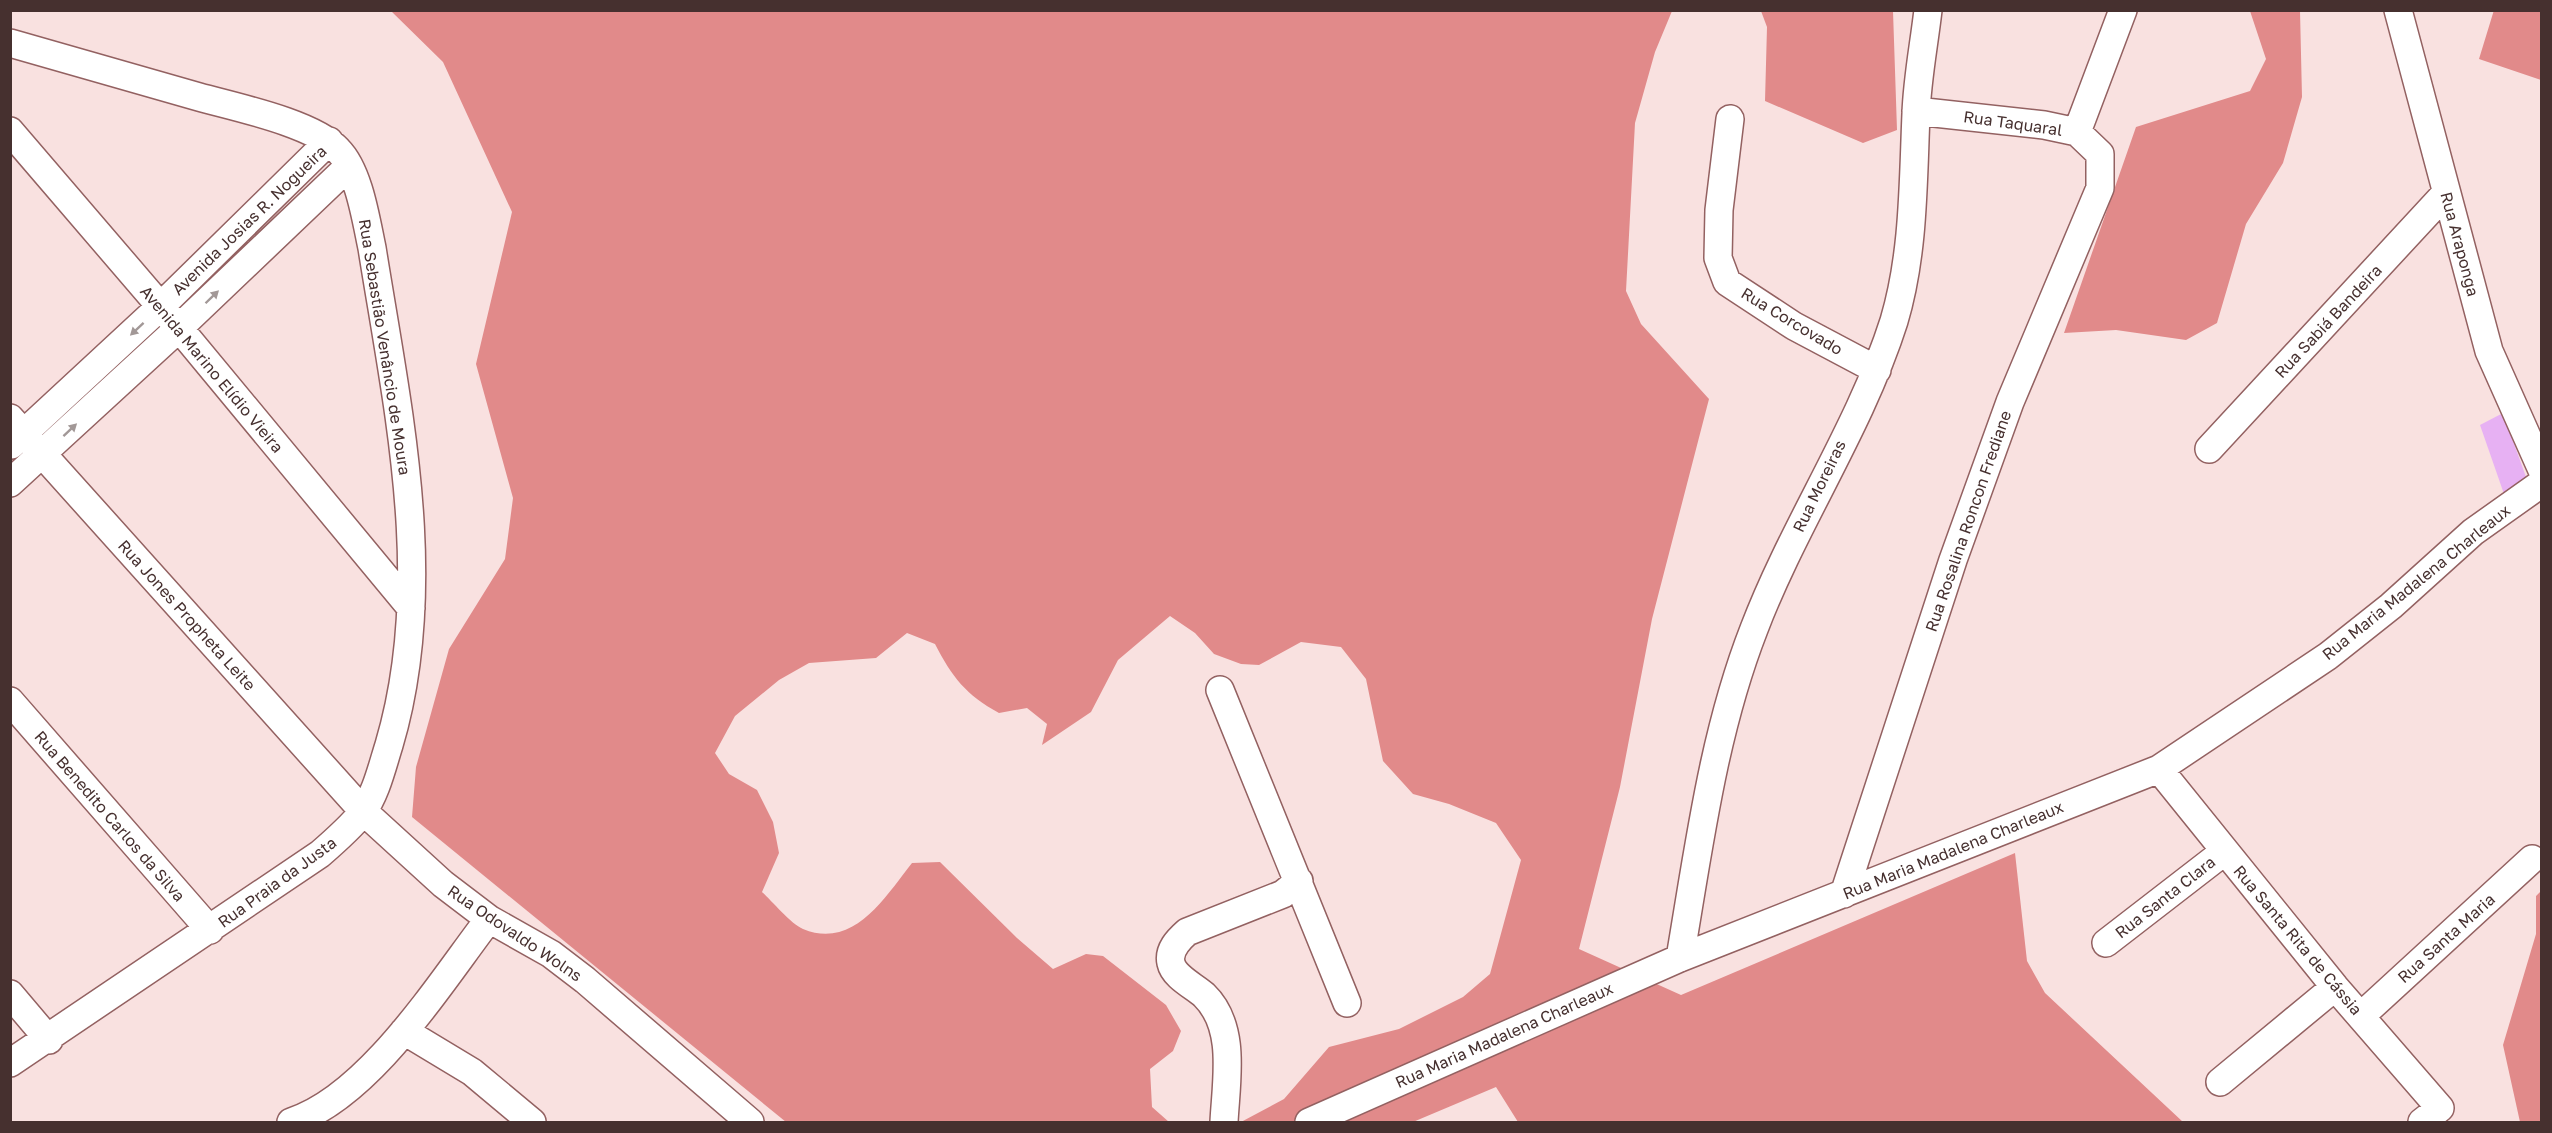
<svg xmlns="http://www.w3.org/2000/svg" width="2552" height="1133" viewBox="0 0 2552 1133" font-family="'Golos Text',sans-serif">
<rect width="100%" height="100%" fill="#f9e1e0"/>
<!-- forest -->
<path fill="#e18a8a" d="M2494,10l47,1v69l-62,-21z
M391,11h1281l-17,41 -20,71 -9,168 15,33 68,75 -57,220 -32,168 -41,162 102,46 334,-142 12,108 18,32 138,129h-665l-22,-35 -83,35h-172l43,-23 45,-52 70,-18 64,-32 27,-23 31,-114 -25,-37 -47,-19 -36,-10 -30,-33 -17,-82 -25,-32 -40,-5 -42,23 -18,-1 -27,-10 -19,-21 -25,-17 -52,44 -27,52 -49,33 5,-21 -20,-16 -28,5c-33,-18 -47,-36 -64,-69l-28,-11 -31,25 -67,5 -30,17 -44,36 -20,37 14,21 28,16 16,32 6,31 -17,39c10,9 29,32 41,37 51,21 82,-32 109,-66l28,-1 77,76 36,31 33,-15 17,2 63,49 15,26 -8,20 -23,18 2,38 17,15h-383l-374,-305 4,-50 33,-118 56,-90 8,-61 -37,-134 36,-152 -69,-150z
M1761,11h132l4,119 -34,13 -98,-42 2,-74z
M2250,11h50l2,86 -19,66 -37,61 -29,99 -31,17 -70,-10 -52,3 72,-206 114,-36 16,-32z
M2541,891v231h-21l-17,-77 33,-111v-38z"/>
<!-- building -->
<path fill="#e7b1f3" d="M2503,413l23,64 -22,17 -24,-69z"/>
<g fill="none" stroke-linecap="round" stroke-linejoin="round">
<defs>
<path id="minor" d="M2398,10l91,341 53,119
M10,43c63,18 126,36 189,54 36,10 114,26 139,53 21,21 28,70 34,98 26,163 65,335 17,497 -7,22 -13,49 -27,68 -12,15 -27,28 -42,41l-310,209
M1730,119l-11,91 -1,48 9,24 67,44 83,44
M10,131l169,197 232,280
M2077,132l46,-122
M10,418l353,393 80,73 46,35 62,35 34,26 165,142
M11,445l149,-138 169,-166
M2209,449l237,-256
M10,483l169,-155 170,-162
M1220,690l127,313
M10,701l200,229
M2159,769l176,218 105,121 -18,14
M1844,894l109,-334 57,-158 90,-214v-34l-23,-22 -33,-7 -128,-14
M2106,943l119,-92
M1680,958c19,-111 33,-224 74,-329 40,-105 106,-201 140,-308 20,-67 19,-138 22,-207 1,-34 8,-69 12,-104
M10,994l39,46
M2361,1016l171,-157
M404,1031l68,41 60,50
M2220,1082l115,-95
M291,1122c78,-25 149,-139 198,-203
M1224,1122c2,-41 13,-95 -20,-127 -10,-9 -30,-18 -33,-32 -3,-13 7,-23 16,-31l96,-38 16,-13
M1309,1122l371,-164 479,-189 169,-113 63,-50 82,-74 69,-49"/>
</defs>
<!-- minor casing -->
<use href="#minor" stroke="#936161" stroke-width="30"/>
<!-- minor -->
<use href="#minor" stroke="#fff" stroke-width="27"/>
</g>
<!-- one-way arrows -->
<defs><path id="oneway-solid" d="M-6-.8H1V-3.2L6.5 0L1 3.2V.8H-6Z" transform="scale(1.5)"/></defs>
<g fill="#a29897">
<use href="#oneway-solid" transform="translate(212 297) rotate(-44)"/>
<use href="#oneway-solid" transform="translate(137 329) rotate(137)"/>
<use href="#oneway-solid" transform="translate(70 430) rotate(-43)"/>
</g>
<g text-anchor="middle" stroke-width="4.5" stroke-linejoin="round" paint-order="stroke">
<!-- street labels -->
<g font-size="16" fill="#46302f" stroke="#fff">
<text transform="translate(2013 123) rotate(8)" y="6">Rua Taquaral</text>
<text transform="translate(249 220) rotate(-44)" y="6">Avenida Josias R. Nogueira</text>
<text transform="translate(2460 244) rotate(75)" y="6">Rua Araponga</text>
<text transform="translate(1792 321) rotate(31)" y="6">Rua Corcovado</text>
<text transform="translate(2328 321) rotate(-47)" y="6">Rua Sabiá Bandeira</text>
<text transform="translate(385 347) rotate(81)" y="6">Rua Sebastião Venâncio de Moura</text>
<text transform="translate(212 369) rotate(50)" y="6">Avenida Marino Elídio Vieira</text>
<text transform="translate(1819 486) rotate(-64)" y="6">Rua Moreiras</text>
<text transform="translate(1968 521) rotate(-71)" y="6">Rua Rosalina Roncon Frediane</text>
<text transform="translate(2416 582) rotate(-39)" y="6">Rua Maria Madalena Charleaux</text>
<text transform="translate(187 615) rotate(48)" y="6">Rua Jones Propheta Leite</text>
<text transform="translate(110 816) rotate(49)" y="6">Rua Benedito Carlos da Silva</text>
<text transform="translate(1953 850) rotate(-22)" y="6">Rua Maria Madalena Charleaux</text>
<text transform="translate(277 882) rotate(-36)" y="6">Rua Praia da Justa</text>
<text transform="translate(2165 897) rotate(-38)" y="6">Rua Santa Clara</text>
<text transform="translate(515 933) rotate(34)" y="6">Rua Odovaldo Wolns</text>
<text transform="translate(2446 938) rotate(-42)" y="6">Rua Santa Maria</text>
<text transform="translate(2298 940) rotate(50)" y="6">Rua Santa Rita de Cássia</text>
<text transform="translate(1504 1035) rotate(-24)" y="6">Rua Maria Madalena Charleaux</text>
</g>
</g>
<!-- border -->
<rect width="2552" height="1133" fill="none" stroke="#46302f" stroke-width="24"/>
</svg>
